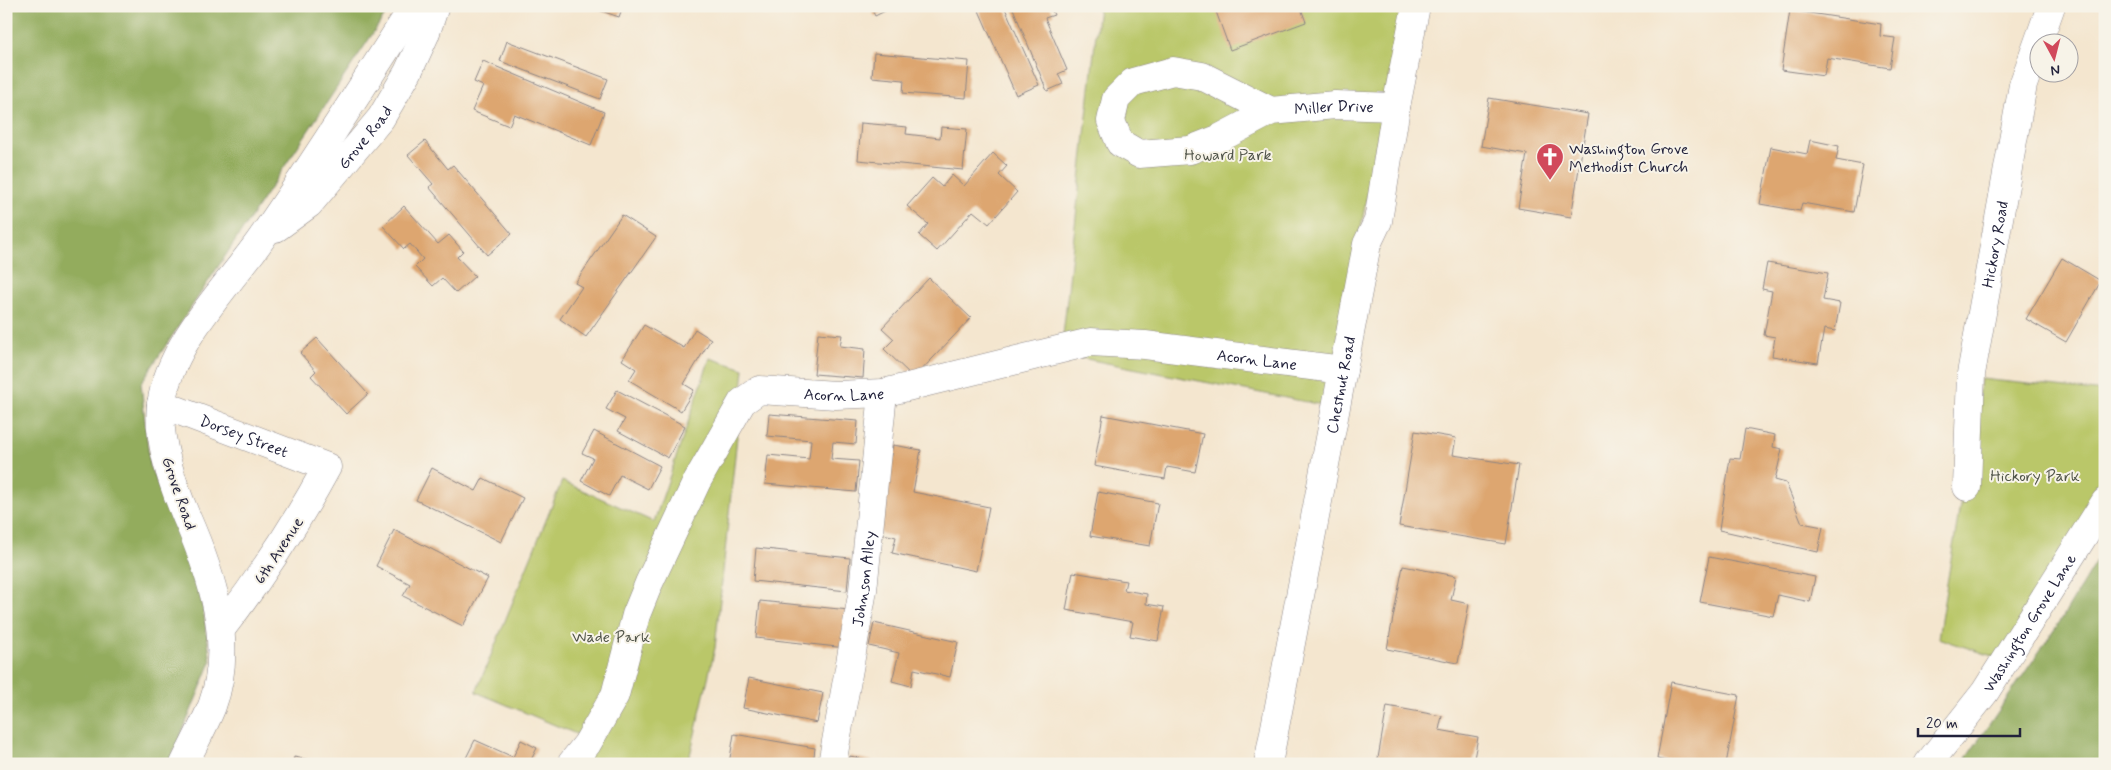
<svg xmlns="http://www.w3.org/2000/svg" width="2111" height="770" viewBox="0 0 2111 770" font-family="Mynerve,sans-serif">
<rect width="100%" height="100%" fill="#f7f3e8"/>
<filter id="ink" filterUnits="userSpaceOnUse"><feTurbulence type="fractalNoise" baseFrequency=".02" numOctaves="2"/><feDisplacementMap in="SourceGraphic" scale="10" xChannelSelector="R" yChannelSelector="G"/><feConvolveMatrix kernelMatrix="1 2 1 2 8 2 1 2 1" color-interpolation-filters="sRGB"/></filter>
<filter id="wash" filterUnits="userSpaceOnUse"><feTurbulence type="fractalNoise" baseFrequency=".0096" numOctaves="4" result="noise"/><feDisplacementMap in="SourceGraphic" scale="20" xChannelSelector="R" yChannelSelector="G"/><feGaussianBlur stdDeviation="1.12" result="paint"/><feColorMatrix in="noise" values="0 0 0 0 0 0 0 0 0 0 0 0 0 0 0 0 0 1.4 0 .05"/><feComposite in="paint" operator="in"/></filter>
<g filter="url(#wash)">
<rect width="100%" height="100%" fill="#f4e6cf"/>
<!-- green -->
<path fill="#bac769" stroke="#6e7452" d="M1099,6h304l-76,400 -266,-52z
M710,358l34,11 -29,279 -27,116h-92l-16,-5 1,-23 -105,-44 86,-211 92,41z
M1981,379l124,13v102l-101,166 -66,-22z"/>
<!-- forest -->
<path fill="#93ac5d" stroke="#5a674c" d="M6,6h385l-250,377 9,84 48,108 13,87 -42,102h-163z
M2105,546v218h-143l99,-144z"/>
<g id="blocks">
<!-- building -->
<path fill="#dda670" d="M587,6h36l-4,11z
M870,6h25l-20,10z
M977,6h27l35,79 -23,10z
M1012,6h38l4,9 -9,3 22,52 -9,4 5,10 -16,7z
M1214,6h86l6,16 -76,28z
M1790,10l91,14 -1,12 15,2 -5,30 -63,-10 -3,18 -43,-6z
M507,41l101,38 -8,20 -100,-38z
M874,53l95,8 -3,37 -63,-5 1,-13 -32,-3z
M483,61l121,51 -13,33 -77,-31 -5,12 -37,-15 11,-25 -9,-4z
M1489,98l99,16 -17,103 -53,-9 9,-54 -46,-8z
M861,123l46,4 -1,7 34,4 1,-11 26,2 -4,41 -105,-10z
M1810,140l29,6 -3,14 27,5 -9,47 -52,-9 -2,8 -40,-7 11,-57 36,7z
M425,141l23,28 5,-4 59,69 -25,21 -58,-68 4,-3 -25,-29z
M993,153l14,13 -8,9 18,17 -28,32 -16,-13 -36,40 -18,-16 9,-11 -21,-18 25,-28 10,9 10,-12 12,11z
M404,206l34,38 11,-9 14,16 -6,6 18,19 -19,17 -14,-15 -9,8 -18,-19 8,-8 -13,-15 -6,5 -21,-23z
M622,215l34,22 -70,100 -26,-18 22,-32 -7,-4z
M2062,258l39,23 -35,61 -40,-23z
M1767,263l61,10 -5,27 17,3 -5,28 -11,-2 -6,34 -46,-7 3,-19 -11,-2 8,-44 -10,-2z
M929,278l42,40 -57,60 -30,-29 10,-10 -12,-11z
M644,325l40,23 11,-19 16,10 -27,45 10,6 -13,21 -52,-31 7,-11 -14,-9z
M818,333l24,2 -2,11 25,3 -2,29 -49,-4z
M317,338l51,56 -22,20 -35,-38 5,-5 -16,-18z
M617,390l68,36 -17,32 -50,-27 7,-12 -19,-10z
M769,414l89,7 -2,23 -23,-2 -2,17 28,2 -3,31 -91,-8 3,-29 41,4 2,-19 -44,-4z
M1103,415l100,19 -8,38 -28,-5 -2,12 -71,-13z
M1745,429l30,6 -2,12 9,2 -7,31 11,3 16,40 21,4 -5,25 -99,-22 11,-72 10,1z
M594,431l66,35 -12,23 -28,-14 -11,21 -28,-15 12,-23 -11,-5z
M1415,431l41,7 -3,17 66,10 -13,79 -107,-18z
M893,445l28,5 -8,42 76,15 -13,64 -84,-18 4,-16 -21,-5z
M432,468l44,23 7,-13 40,20 -22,44 -85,-42z
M1098,492l60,11 -8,43 -60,-10z
M394,530l94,48 -25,48 -60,-30 7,-12 -34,-18z
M756,548l94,10 -3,33 -94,-10z
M1709,557l106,20 -5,25 -32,-7 -5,21 -73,-14z
M1403,566l53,10 -5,24 18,4 -11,59 -71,-14z
M1073,572l53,9 -2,9 23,4 -1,10 18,3 -6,34 -28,-5 3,-14 -67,-12z
M760,601l89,9 -3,38 -90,-10z
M874,623l84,19 -8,35 -36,-8 -3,17 -19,-5 7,-28 -30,-7z
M749,678l74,15 -6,30 -74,-15z
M1671,682l68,13 -13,69h-45l-24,-5z
M1387,706l55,10 -3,14 39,7 -5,27h-96z
M734,734l81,14 -2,16h-84z
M475,740l38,17 8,-17 16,8 -8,16h-66z
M850,756l31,7v1h-32z
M294,757l26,5 -1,2h-26z"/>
</g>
</g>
<g filter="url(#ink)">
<use href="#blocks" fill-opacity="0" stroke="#8b8485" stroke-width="1"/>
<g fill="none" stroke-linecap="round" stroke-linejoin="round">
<defs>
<g id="minor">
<path id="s1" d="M1271,111l-69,-35 -29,-5 -40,11 -17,17 -5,22 9,22 19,11 51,-4 28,-11 53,-28 64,-6 61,2"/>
<path id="s2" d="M276,228l33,-24 72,-86 27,-46 17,-37 10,-29"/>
<path id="s3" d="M161,404l166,63c-32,59 -64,108 -105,161"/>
<path id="s4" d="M1967,487l4,-113 52,-289 28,-79"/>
<path d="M184,764c9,-19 20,-38 28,-58 23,-63 0,-131 -26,-190 -13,-31 -29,-76 -25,-111 9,-62 63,-114 98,-163 54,-77 104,-157 155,-236"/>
<path id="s5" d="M571,764l16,-20 28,-49 21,-80 13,-32 48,-102 45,-79 17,-12 77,5 47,-2 207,-51 55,3 198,25"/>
<path id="s6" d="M832,764l31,-174 20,-197"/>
<path id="s7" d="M1268,764l99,-520 11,-23 18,-114 20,-101"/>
<path id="s8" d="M1928,764l57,-72 120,-190"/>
</g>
</defs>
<!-- minor casing -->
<use href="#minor" stroke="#8b8485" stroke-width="29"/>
<!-- minor -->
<use href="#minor" stroke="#fff" stroke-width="28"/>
</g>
</g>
<!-- icons -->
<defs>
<symbol id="church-pin" viewBox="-11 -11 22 30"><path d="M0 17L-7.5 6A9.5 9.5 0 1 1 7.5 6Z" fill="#d1495b" stroke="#f7f3e8"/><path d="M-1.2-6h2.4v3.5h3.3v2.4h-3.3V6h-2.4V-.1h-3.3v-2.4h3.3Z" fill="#fff"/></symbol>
</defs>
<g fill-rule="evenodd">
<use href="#church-pin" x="1534" y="141" width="32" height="43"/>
</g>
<g text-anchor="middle" stroke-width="4" stroke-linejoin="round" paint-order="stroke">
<!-- street labels -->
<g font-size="16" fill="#22223b" stroke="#f7f3e8">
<text dy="6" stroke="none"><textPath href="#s1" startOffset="445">Miller Drive</textPath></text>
<text dy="6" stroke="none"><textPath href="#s2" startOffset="128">Grove Road</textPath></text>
<text dy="6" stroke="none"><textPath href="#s4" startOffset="245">Hickory Road</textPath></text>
<text dy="6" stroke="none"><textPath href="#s5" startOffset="929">Acorn Lane</textPath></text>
<text dy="6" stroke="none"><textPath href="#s7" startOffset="386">Chestnut Road</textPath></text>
<text dy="6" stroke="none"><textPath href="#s5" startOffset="509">Acorn Lane</textPath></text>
<text dy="6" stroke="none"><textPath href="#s3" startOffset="89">Dorsey Street</textPath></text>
<text transform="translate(180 493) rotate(71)" y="6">Grove Road</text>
<text transform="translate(278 550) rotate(-57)" y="6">6th Avenue</text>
<text dy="6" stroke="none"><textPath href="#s6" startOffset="188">Johnson Alley</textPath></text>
<text dy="6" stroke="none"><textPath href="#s8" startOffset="174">Washington Grove Lane</textPath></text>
</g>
<!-- poi labels -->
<g font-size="16" fill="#22223b" stroke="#f7f3e8" text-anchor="start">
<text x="1569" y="154">Washington Grove<tspan x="1569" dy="18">Methodist Church</tspan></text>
</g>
<!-- park labels -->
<g font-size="16" fill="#505449" stroke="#f7f3e8">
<text x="1228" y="160">Howard Park</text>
<text x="2035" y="481">Hickory Park</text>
<text x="611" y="642">Wade Park</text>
</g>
</g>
<!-- margin -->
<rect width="2111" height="770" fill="none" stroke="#f7f3e8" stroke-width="25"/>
<!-- north arrow -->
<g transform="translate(2054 58) rotate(173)"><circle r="24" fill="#f7f3e8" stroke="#a29fa3"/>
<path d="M0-4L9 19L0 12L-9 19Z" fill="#d1495b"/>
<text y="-8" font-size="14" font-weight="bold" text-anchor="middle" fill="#22223b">N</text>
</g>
<!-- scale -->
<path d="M1918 728v8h102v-8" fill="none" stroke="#22223b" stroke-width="2.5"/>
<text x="1926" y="728" font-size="15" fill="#22223b" stroke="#f7f3e8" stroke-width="4" paint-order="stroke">20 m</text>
</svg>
